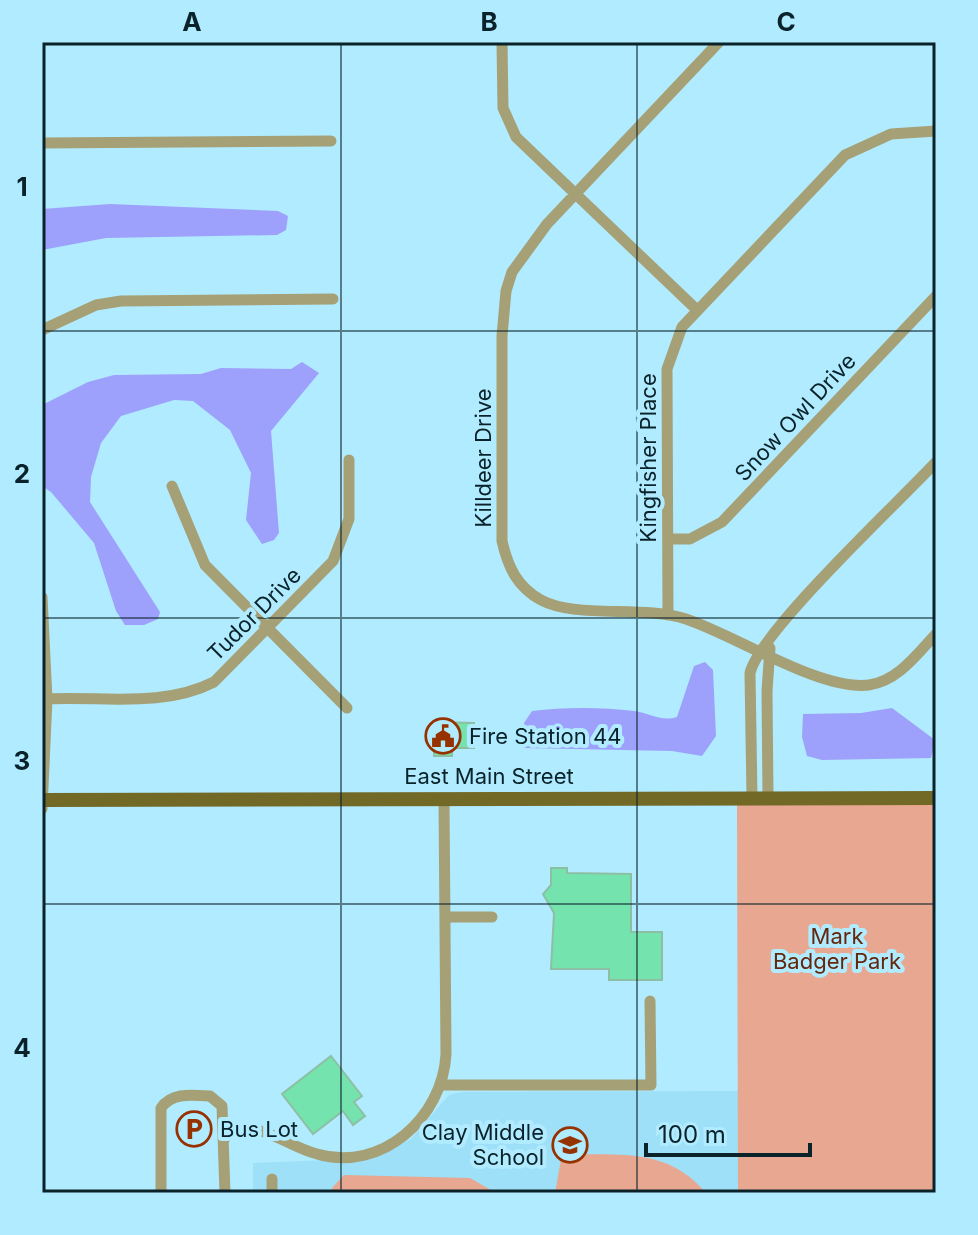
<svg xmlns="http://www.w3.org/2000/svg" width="978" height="1235" viewBox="0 0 978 1235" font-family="Inter,sans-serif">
<rect width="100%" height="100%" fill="#b1ebff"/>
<!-- built -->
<path fill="#9de0f7" d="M738,1091v102h-485v-30l120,-5 38,-19 38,-44 12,-3z"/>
<!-- green -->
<path fill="#e8a790" d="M737,805h199v388h-198z
M562,1154c56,2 104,-8 144,39h-151z
M344,1175l126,3 26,15h-164v-5z"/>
<!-- water -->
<path fill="#9da1fb" d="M110,204l168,7 10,5 -2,14 -9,5 -171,3 -64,12v-41z
M302,362l17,11 -48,58 8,102 -5,7 -12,4 -16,-24 5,-47 -21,-43 -37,-29 -19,-1 -53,16 -20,27 -10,34 -1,25 70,110 -2,7 -14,6h-19l-9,-14 -22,-68 -43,-51 -9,-6v-81l46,-23 26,-7 87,-1 20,-6 70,1z
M705,662l8,8 3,66 -14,20 -30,-5 -148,-3v-25l8,-12c32,-4 69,-4 102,0 15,2 27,11 43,6l17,-51z
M892,708l43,32 -4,18 -109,2 -15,-4 -5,-19 1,-23 58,-1z"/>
<!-- building -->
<path fill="#74e3ae" stroke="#8dbfa4" stroke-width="2" d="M434,722l40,1v25h-22v8h-18z
M551,868h16v5l64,1v58h31v48h-53v-11h-58l3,-56 -11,-19 8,-9z
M331,1056l31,40 -8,6 11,14 -12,9 -10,-14 -30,23 -31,-40z"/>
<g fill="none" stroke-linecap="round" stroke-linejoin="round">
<!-- minor -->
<path stroke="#a6a076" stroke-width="11" d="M502,42l1,66 13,29 181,173
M719,42l-172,182 -35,48 -6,19 -4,45v205c6,26 15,46 39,59 35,19 102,5 145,19 51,17 134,72 183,66 29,-4 48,-31 67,-51
M42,143l289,-2
M42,330l54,-25 25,-4 212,-2
M172,486l33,79 142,143
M668,539h22l32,-17 214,-226
M42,597l5,102 -5,110
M668,615l-1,-246 15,-42 163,-172 46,-21 45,-3
M47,699c55,-3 116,9 167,-17l119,-121 16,-42v-59
M752,797l-2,-124c10,-42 149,-171 186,-211
M768,797l-1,-106 3,-43
M445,917h47
M441,1085h210l-1,-84
M224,1140l5,-10c35,-8 57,16 88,24 65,19 126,-37 129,-100l-2,-255
M272,1179v14
M161,1193v-85c11,-16 31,-13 49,-12l12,10 3,87"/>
<!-- major -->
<path stroke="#736926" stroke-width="14" d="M42,800l894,-2"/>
</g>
<!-- grid -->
<path fill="none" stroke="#0a2229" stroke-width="2" stroke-opacity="0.55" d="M341,42v1151M637,42v1151M42,331h894M42,618h894M42,904h894"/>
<!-- icons -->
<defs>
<symbol id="civic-ring" viewBox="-11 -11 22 22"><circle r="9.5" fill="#b1ebff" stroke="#963200" stroke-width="1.5"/><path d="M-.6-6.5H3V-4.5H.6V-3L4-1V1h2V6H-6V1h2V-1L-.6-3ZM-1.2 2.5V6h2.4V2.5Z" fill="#963200"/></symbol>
<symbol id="parking-ring" viewBox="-11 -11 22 22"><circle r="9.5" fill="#b1ebff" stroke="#963200" stroke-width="1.5"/><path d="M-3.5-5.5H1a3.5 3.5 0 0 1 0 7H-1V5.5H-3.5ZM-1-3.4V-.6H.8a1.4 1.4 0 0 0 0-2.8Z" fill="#963200"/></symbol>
<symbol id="school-ring" viewBox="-11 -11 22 22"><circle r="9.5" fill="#b1ebff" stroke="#963200" stroke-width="1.5"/><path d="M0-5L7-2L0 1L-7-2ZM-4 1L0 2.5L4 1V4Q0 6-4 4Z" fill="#963200"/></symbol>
</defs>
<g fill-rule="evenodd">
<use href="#civic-ring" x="423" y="716" width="40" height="40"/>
<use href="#parking-ring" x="174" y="1109" width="40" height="40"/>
<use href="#school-ring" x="550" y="1125" width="40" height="40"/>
</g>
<g text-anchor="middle" stroke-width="8" stroke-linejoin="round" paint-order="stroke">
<!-- street labels -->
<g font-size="22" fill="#0a2229" stroke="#b1ebff">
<text transform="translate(795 417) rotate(-47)" y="8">Snow Owl Drive</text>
<text transform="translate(483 458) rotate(-90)" y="8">Killdeer Drive</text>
<text transform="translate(648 458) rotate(-90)" y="8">Kingfisher Place</text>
<text transform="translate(254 614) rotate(-45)" y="8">Tudor Drive</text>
<text x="489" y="784">East Main Street</text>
</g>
<!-- poi labels -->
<g font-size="22" fill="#0a2229" stroke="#b1ebff" text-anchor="start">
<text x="469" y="744">Fire Station 44</text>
<text x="220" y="1137">Bus Lot</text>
<text x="544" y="1140" text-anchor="end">Clay Middle<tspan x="544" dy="25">School</tspan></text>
</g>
<!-- park labels -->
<g font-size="22" fill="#64270e" stroke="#b1ebff">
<text x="837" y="944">Mark<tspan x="837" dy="25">Badger Park</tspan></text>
</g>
</g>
<!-- border -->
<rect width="978" height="1235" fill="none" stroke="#b1ebff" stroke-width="88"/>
<!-- scale -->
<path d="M646 1143v12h164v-12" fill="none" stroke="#0a2229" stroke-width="4"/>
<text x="658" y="1143" font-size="24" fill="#0a2229" stroke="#b1ebff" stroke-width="6" paint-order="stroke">100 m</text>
<rect x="44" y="44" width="890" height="1147" fill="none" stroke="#0a2229" stroke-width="3"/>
<g font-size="26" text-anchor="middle" font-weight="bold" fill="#0a2229">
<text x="192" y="31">A</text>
<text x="489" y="31">B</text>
<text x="786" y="31">C</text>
<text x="22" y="196">1</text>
<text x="22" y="483">2</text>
<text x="22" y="770">3</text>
<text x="22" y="1057">4</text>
</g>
</svg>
